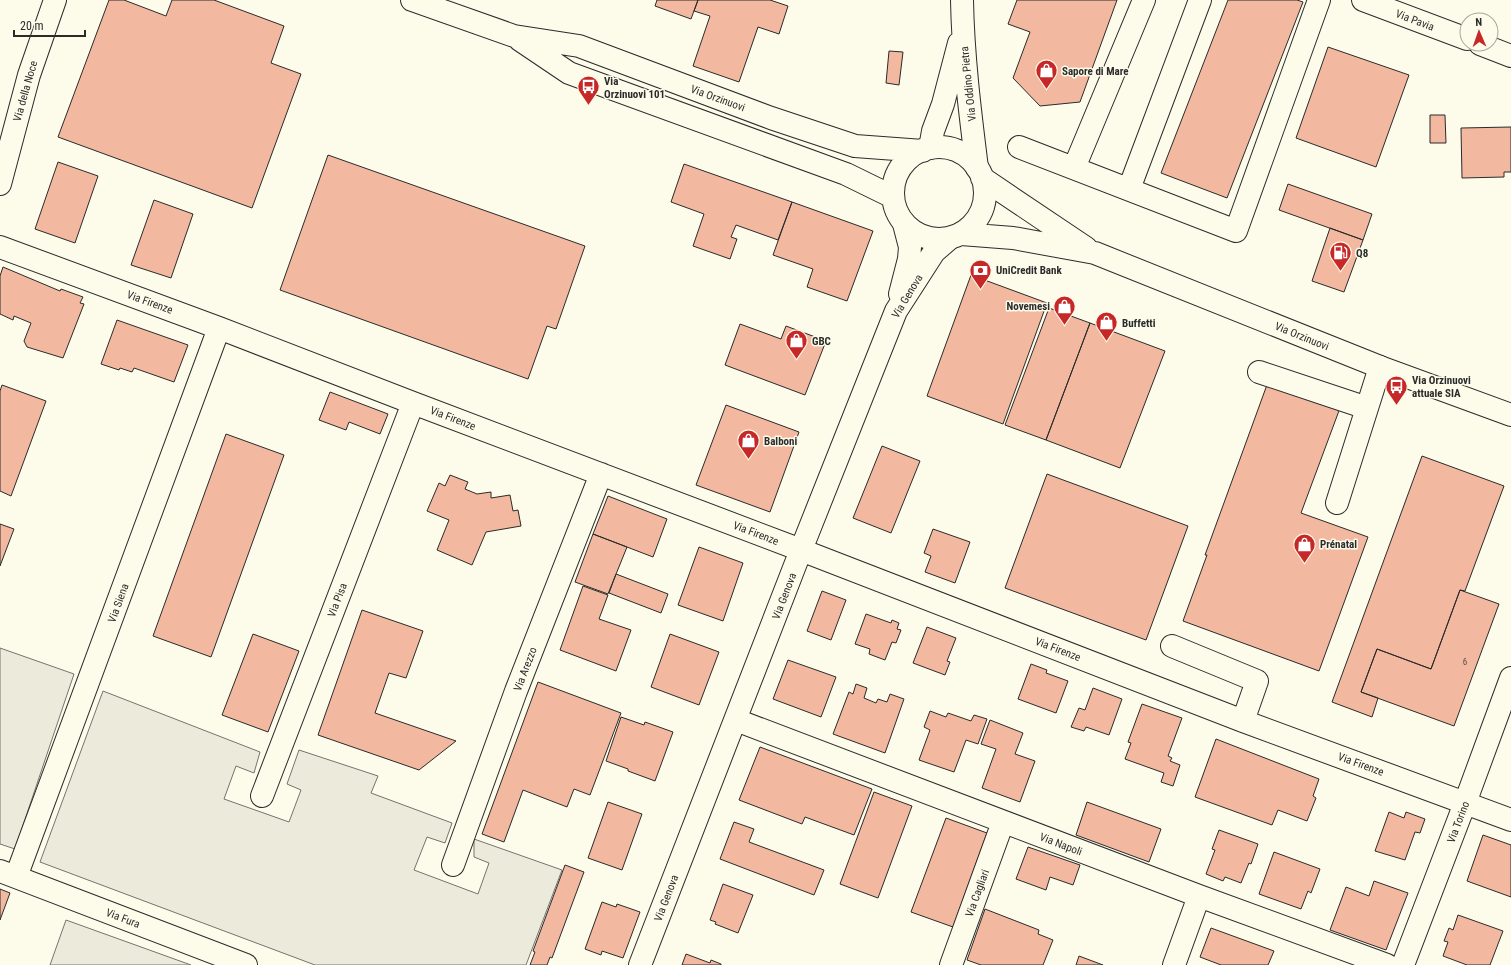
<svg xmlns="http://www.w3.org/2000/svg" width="1511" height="965" viewBox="0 0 1511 965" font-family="'Roboto Condensed',sans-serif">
<rect width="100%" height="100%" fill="#fdfbea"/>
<!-- green -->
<path fill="#ecebdb" stroke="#74746e" d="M0,648l74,26 -59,175 -15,-5z
M103,691l157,61 -6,21 -18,-7 -12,33 65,23 12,-32 -14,-6 12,-34 79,26 -7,17 81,30 -7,20 -18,-6 -13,33 64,24 11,-31 -15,-6v-18l88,31 -36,95h-211l-275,-103z
M66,920l125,45h-141z"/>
<!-- building -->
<path fill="#f2b8a0" stroke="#2b2b2b" d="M109,0h15l42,16 6,-16h42l70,26 -13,37 30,11 -49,134 -194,-71z
M657,0h41l-7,19 -36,-13z
M698,0h72l18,6 -9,28 -21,-7 -19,55 -46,-16 17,-50 -16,-5z
M1017,0h100l-37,102 -40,4 -27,-28 17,-46 -22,-8z
M1228,0h69l6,2 -76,196 -66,-25z
M1328,47l81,28 -33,92 -80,-29z
M889,51l14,1 -4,33 -13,-2z
M1430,115h15l1,28h-16z
M1511,127v45h-7v5l-42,1 -1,-50z
M328,155l257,91 -29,83 -9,-3 -19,53 -248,-89z
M58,162l40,14 -23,67 -40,-14z
M684,164l108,38 -14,38 -42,-15 -5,12 6,2 -7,20 -37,-13 11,-32 -33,-12z
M1288,184l84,30 -9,26 -84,-30z
M154,200l39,14 -22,64 -40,-13z
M792,202l81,29 -26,70 -40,-14 6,-18 -40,-14z
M1330,228l33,12 -19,52 -32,-11z
M3,267l57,24 1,-2 22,8 -3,6 4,1 -21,54 -36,-11 -3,-6 7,-18 -17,-7 -1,4 -13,-6v-38z
M971,275l76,28 -44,121 -76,-28z
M1049,308l41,15 -44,117 -41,-15z
M117,320l71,25 -14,37 -40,-14 -2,4 -12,-4 -1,2 -18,-6z
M1090,323l75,28 -45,117 -74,-28z
M740,324l41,15 5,-13 40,15 -21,54 -80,-30z
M1268,382l72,26 -39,105 67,24 -49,134 -136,-50 24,-66h-2z
M2,385l44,16 -35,95 -11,-5v-100z
M330,392l58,22 -8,20 -31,-12 -3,8 -27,-10z
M726,405l73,27 -29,80 -74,-27z
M226,434l58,21 -73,202 -58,-21z
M882,446l38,15 -29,72 -38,-15z
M1422,456l82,30 -39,105 -5,-1 -29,79 -54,-20 -16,43 17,6 -6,19 -40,-15z
M1047,474l141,52 -42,114 -141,-52z
M450,475l18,7 -3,7 12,5 14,-2v6l19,-3 3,16 5,-1 3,16 -35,6 -14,33 -35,-15 12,-30 -22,-9 12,-28 6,3z
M608,496l59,23 -14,38 -60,-23z
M0,524l14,5 -14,37z
M933,529l37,13 -15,41 -30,-11 6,-16 -7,-3z
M593,534l34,13 -19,47 -33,-12z
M699,547l44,16 -20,58 -45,-16z
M616,574l52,20 -7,19 -52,-20z
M583,586l25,9 -9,24 32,11 -15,41 -56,-21z
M1460,590l39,14 -45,122 -93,-34 16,-43 54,20z
M822,591l24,9 -15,40 -24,-9z
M362,610l61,21 -17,47 -17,-5 -14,40 81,28 -37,29 -101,-35z
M866,614l25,9 1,-3 7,3 -2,6 4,1 -5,13 -4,-1 -7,18 -16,-6 1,-5 -15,-5z
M927,627l29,11 -9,23 3,1 -5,13 -32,-12z
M253,634l46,17 -31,81 -46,-17z
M670,634l49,18 -20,53 -48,-18z
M788,660l48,17 -15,40 -48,-18z
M1031,664l16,6 -1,3 22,8 -12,32 -38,-14z
M538,682l83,31 -31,82 -16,-6 -7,18 -44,-17 -19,52 -22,-8z
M856,684l11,4 -3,10 12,5 2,-4 9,3 3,-8 14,5 -19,54 -52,-19 16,-42 4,2z
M1093,688l29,11 -13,36 -23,-8 -2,4 -13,-4 8,-19 6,2z
M1142,704l40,14 -14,38 4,2 -2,3 10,4 -7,21 -12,-4 3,-9 -39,-14 6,-16 -3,-1z
M930,711l16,6 2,-4 23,8 3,-6 13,4 -9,25 -12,-4 -12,32 -35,-12 11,-30 -6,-3z
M621,717l23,8 1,-3 28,10 -18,49 -27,-10v-2l-22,-8z
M990,720l33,13 -8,21 20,7 -15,41 -38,-14 14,-39 -15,-5z
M1216,739l103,40 -6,17 3,2 -9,23 -29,-11 -6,15 -77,-28z
M760,747l112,42 -18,46 -49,-18 -3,7 -63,-24z
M874,792l38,14 -34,92 -38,-14z
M608,802l34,12 -20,56 -34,-12z
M1087,802l74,27 -12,33 -73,-27z
M1389,812l15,6 2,-6 19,7 -5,14 -5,-1 -10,28 -30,-9z
M946,818l41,15 -34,94 -42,-15z
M734,822l20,7 -5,13 75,28 -10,25 -94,-36z
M1219,830l39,14 -7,20 -2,-1 -8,20 -16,-6 -2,4 -17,-7 9,-24 -3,-1z
M1483,835l28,10v52l-44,-16z
M1028,847l52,18 -7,20 -23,-8 -4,13 -30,-11z
M1274,852l46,17 -9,24 -3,-2 -7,18 -42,-15z
M565,865l19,7 -32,86 -2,-1 -3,8h-17l5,-13 -2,-1z
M1374,881l34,12 -22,57 -56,-20 16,-43 23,9z
M723,884l30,11 -15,38 -23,-9 1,-2 -6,-2z
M0,889l10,4 -10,27z
M602,902l14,5 1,-3 23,8 -17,46 -21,-7 -1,4 -16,-6z
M985,909l54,21 -1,4 15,6 -10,25h-62l-14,-5z
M1458,915l45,16 -13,34h-23l-24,-9 5,-14 -4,-1 5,-13 4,2z
M1211,928l63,23 -6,14h-47l-21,-8z
M686,954l24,9 1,-3 10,4v1h-39z
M1079,956l24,9h-27z"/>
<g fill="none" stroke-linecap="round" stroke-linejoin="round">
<defs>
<path id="minor" d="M962,0c1,56 8,112 15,168
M1363,0l104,39
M1480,44l31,12
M1019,147l217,84 83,-231
M930,148l3,-17 10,-27 16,-61
M1074,168l70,-168
M0,184l29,-109 26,-75
M1129,189l71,-189
M0,247l219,81 194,75 388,147 442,171 268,99
M900,294l9,-35 1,-12 -6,-23
M1259,372l108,36
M1337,503l43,-136
M1172,646l85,35 -14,40
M736,720l463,176 188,69
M262,796l151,-393
M453,865l63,-174 85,-217
M0,871l246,94
M16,877l203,-549
M640,965l161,-415 95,-239 38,-59 15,-13
M951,965l52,-143
M1174,965l25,-69
M1403,965l62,-162 46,-125"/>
<path id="major" d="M412,0l102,36 65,10 192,72 84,28 68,5
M520,40l49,33 277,101 47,23
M893 193a46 46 0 1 1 92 0a46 46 0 1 1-92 0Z
M982,178l104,70
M961,234l52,4 82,15 285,114 131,48"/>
</defs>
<!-- minor casing -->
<use href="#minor" stroke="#2b2b2b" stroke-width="24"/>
<!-- major casing -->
<use href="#major" stroke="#2b2b2b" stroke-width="24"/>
<!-- minor -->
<use href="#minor" stroke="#fdfbea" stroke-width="22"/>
<!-- major -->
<use href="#major" stroke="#fdfbea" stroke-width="22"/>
</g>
<!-- icons -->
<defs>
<symbol id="shop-pin" viewBox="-11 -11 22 30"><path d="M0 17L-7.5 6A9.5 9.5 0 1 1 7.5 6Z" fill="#c62828" stroke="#fdfbea"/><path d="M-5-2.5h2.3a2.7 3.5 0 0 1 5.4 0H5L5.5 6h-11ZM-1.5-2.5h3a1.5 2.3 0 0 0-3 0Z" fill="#fff"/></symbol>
<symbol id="bus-pin" viewBox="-11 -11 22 30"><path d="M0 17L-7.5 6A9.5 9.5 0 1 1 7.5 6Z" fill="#c62828" stroke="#fdfbea"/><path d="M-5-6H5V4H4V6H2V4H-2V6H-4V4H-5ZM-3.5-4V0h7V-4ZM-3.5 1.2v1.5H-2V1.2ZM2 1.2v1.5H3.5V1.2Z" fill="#fff"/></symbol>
<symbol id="fuel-pin" viewBox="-11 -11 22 30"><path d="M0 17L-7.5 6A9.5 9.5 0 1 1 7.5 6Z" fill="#c62828" stroke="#fdfbea"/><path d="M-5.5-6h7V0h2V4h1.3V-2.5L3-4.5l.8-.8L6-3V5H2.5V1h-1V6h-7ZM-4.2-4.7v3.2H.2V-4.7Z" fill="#fff"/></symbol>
<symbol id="bank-pin" viewBox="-11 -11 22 30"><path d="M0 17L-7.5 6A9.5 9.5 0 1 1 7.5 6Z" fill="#c62828" stroke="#fdfbea"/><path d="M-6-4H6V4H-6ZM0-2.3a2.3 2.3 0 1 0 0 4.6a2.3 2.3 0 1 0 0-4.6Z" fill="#fff"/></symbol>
</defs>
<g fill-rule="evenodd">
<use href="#shop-pin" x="1034" y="58" width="25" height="34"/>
<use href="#bus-pin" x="576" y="74" width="25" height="34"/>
<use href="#fuel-pin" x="1328" y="240" width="25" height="34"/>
<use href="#bank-pin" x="968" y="258" width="25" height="34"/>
<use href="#shop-pin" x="1052" y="294" width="25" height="34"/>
<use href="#shop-pin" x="1094" y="310" width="25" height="34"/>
<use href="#shop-pin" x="784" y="328" width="25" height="34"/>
<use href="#bus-pin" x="1384" y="374" width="25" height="34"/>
<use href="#shop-pin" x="736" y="428" width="25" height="34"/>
<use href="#shop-pin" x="1292" y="532" width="25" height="34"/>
</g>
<g text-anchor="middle" stroke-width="3" stroke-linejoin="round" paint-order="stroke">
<!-- number labels -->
<g font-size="9" fill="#5d4e48">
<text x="1465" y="665">6</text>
</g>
<!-- street labels -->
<g font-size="11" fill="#2b2b2b" stroke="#fdfbea">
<text transform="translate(1415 20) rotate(21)" y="4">Via Pavia</text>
<text transform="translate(968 84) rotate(-96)" y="4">Via Oddino Pietra</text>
<text transform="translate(25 91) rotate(-74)" y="4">Via della Noce</text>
<text transform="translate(718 98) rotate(20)" y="4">Via Orzinuovi</text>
<text transform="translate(907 296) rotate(-59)" y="4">Via Genova</text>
<text transform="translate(150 302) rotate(20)" y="4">Via Firenze</text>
<text transform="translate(1302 336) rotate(22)" y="4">Via Orzinuovi</text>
<text transform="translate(453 418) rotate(21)" y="4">Via Firenze</text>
<text transform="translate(756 533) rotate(21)" y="4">Via Firenze</text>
<text transform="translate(784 596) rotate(-69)" y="4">Via Genova</text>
<text transform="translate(337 600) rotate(-69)" y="4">Via Pisa</text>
<text transform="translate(118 603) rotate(-70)" y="4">Via Siena</text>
<text transform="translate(1058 649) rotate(21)" y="4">Via Firenze</text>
<text transform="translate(525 669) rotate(-69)" y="4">Via Arezzo</text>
<text transform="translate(1361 764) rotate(20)" y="4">Via Firenze</text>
<text transform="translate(1458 822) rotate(-69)" y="4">Via Torino</text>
<text transform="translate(1061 844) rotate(21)" y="4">Via Napoli</text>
<text transform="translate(977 893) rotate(-70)" y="4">Via Cagliari</text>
<text transform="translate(666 898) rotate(-69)" y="4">Via Genova</text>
<text transform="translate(123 918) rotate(21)" y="4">Via Fura</text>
</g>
<!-- poi labels -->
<g font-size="11" font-weight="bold" fill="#2b2b2b" stroke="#fdfbea" text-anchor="start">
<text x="1062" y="75">Sapore di Mare</text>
<text x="604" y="85">Via<tspan x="604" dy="13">Orzinuovi 101</tspan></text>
<text x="1356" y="257">Q8</text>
<text x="996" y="274">UniCredit Bank</text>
<text x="1050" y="310" text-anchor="end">Novemesi</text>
<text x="1122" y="327">Buffetti</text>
<text x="812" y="345">GBC</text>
<text x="1412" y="384">Via Orzinuovi<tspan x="1412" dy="13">attuale SIA</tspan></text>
<text x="764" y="445">Balboni</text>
<text x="1320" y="548">Prénatal</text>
</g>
</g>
<!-- north arrow -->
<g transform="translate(1479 32) rotate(358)"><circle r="19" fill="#fdfbea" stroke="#a9a89e"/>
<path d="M0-3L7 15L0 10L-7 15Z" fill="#c62828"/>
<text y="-6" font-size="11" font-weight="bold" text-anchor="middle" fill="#2b2b2b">N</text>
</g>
<!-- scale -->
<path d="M14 30v6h71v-6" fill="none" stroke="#2b2b2b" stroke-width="2"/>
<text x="20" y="30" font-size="12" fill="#2b2b2b" stroke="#fdfbea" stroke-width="3" paint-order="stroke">20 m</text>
</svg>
